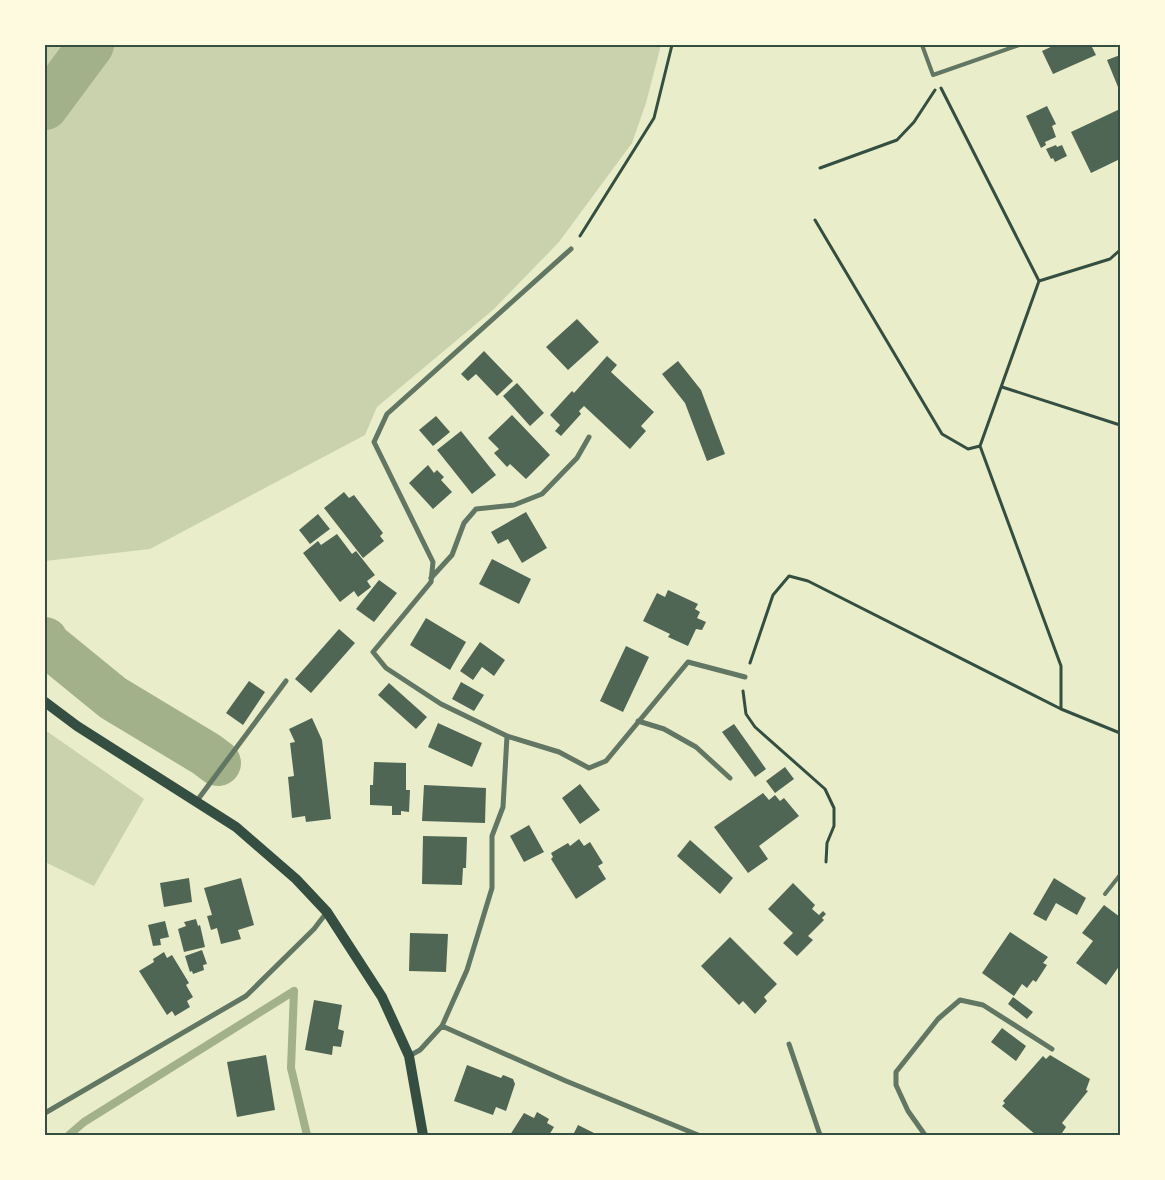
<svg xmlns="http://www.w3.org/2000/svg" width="1165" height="1180" viewBox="0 0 1165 1180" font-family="'IBM Plex Serif',serif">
<rect width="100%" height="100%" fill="#e9edc9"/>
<!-- green -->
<path fill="#cad2ad" d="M45,45h616l-15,58 -14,40 -73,99 -65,67 -117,98 -12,28 -215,114 -105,12z
M45,730l99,69 -50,87 -49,-24z"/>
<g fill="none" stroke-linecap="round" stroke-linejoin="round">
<!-- stream -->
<path stroke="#a3b18a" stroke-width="8" d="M294,991l-3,77 16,67
M69,1135l15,-13 210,-131"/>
<!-- river -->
<path stroke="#a3b18a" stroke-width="46" d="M45,107l46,-62
M45,640l3,5 65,53 93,56 12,9"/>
</g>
<!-- building -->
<path fill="#4f6655" d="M1055,45h36l5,10 -43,19 -11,-23z
M1120,55v37l-13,-32z
M1047,106l9,18 -4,2 4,11 -11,5 1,3 -5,3 -15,-32z
M1120,109v50l-29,14 -20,-41z
M1056,145l1,2 5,-2 5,11 -12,6 -2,-4 -2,1 -5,-10z
M577,319l22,23 -31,28 -22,-23z
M484,351l29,30 -16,15 -21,-22 -8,7 -7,-7z
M607,356l10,9 -6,7 43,40 -13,14 5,5 -16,18 -46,-43 -5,5 2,3 -20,22 -6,-5 5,-6 -10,-10 22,-24 2,2z
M678,361l23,29 24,64 -18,7 -22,-58 -23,-29z
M517,383l27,30 -14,13 -27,-30z
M512,415l38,40 -24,24 -16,-15 -3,3 -13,-14 5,-4 -11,-11z
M436,416l14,16 -17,14 -14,-16z
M461,431l35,44 -24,19 -35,-44z
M428,465l6,8 3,-3 7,7 -3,3 11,12 -19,17 -24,-26z
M344,492l5,6 5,-3 29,38 -3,3 4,5 -21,17 -39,-50z
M526,512l21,36 -25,15 -14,-24 -10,5 -7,-12z
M318,514l12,15 -20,15 -11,-14z
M337,534l15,20 4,-3 19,24 -8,6 4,6 -13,10 -4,-6 -14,11 -37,-49 15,-12 3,4z
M492,559l39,20 -12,25 -40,-20z
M379,580l18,13 -23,29 -18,-13z
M668,590l30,14 -3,5 5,3 -3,6 9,4 -4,8 -6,-1 -8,17 -20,-9 2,-3 -27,-13 14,-28 8,4z
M426,618l40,24 -16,28 -40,-25z
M339,629l16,14 -44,50 -16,-14z
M480,642l25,18 -11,16 -12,-9 -9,13 -13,-9z
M626,646l23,11 -26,55 -23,-11z
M249,681l16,11 -22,33 -17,-12z
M461,682l23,13 -10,16 -22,-12z
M389,683l38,34 -11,12 -38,-34z
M312,718l10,22 9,79 -25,3 -1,-6 -13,2 -4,-41 6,-1 -4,-33 5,-1 -6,-13z
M438,723l44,20 -10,24 -44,-20z
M734,724l32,45 -11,8 -33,-45z
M374,762l32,1v27h4l-1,22 -8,-1v4h-9v-9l-22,-1v-20h3z
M785,767l9,12 -19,14 -9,-12z
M580,784l20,26 -20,14 -18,-26z
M424,785l62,3 -1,35 -63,-2z
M763,793l6,7 6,-5 5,6 4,-3 15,18 -40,30 9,13 -20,14 -34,-46z
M529,825l15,27 -20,10 -14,-26z
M423,836l44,1 -1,31h-3l-1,17 -40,-1z
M579,839l5,7 6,-4 13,21 -5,3 8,13 -30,20 -25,-40 2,-2 -2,-4 17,-10 2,3z
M690,840l43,38 -13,16 -43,-38z
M189,878l3,24 -28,5 -4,-24z
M241,878l13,47 -16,5 3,9 -20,5 -4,-16 -6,2 -4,-14 5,-1 -8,-27z
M1054,878l32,20 -9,17 -21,-12 -10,18 -13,-7z
M793,883l22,22 -3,4 7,6 4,-4 3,3 -4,4 2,2 -16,16 5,4 -16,16 -14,-13 10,-10 -25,-24z
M1104,905l16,12v48l-14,20 -30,-22 17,-22 -11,-8z
M196,919l2,7 2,-1 5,22 -21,5 -6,-23 8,-3 -2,-4z
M165,921l4,16 -9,2 1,6 -8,1 -5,-21z
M1010,932l38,25 -5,6 4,2 -11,17 -3,-2 -6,8 -5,-4 -8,12 -32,-23z
M410,933l38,1 -2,38 -37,-1z
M730,937l47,47 -13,13 3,4 -12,13 -12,-13 -4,4 -38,-39z
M202,950l5,14 -4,1 1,5 -11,4 -1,-3 -2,1 -5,-16z
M164,952l3,6 5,-3 17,28 -3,2 7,12 -6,4 3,6 -15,9 -3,-5 -5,4 -28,-44 15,-9 -1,-3z
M1013,997l20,15 -6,7 -19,-15z
M314,1000l28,5 -4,24 6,2 -3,16 -8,-1 -1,9 -27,-5z
M1002,1028l24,18 -10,15 -25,-19z
M266,1055l9,55 -38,7 -10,-55z
M1050,1055l40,24 -4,11 2,1 -26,32 4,4 -4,6 3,2h-29l-34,-29 3,-3 -2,-2 40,-45 3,3z
M467,1065l34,13 2,-3 10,4 2,5 -9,27 -10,-4 -3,8 -39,-14z
M537,1112l12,7 -2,4 7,4 -5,8h-39l14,-22 10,5z
M578,1125l20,10h-25z"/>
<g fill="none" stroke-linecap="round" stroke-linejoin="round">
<!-- path -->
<path stroke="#344e41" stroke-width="3" d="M941,88l98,193 -59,165 81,220v43l59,24
M820,168l77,-28 17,-18 21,-32
M815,220l127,214 26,15 12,-3
M580,236l74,-118 18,-73
M1039,281l71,-22 10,-9
M1002,387l118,38
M750,663l23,-68 16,-19 19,5 253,128
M743,691l3,23 9,13 70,62 9,19v18l-7,17 -1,19"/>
<!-- service -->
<path stroke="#617663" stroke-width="4" d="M922,45l11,30 86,-30
M1105,894l15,-19"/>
<!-- minor -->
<path stroke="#617663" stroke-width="5" d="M571,249l-184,165 -13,28 59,120 -2,20 -58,70 13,16 55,36 66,32 52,16 30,16 17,-7 82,-99 57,15
M431,578l21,-23 12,-32 12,-14 38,-4 28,-11 35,-36 12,-21
M638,721l26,8 32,18 34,31
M196,802l90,-121
M442,1026l124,55 132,54
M789,1044l31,91
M409,1056l11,-6 22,-24 25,-56 25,-82v-52l11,-29 4,-71
M45,1113l201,-117 68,-67 13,-17
M925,1135l-17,-24 -12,-26v-13l42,-53 22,-19 23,5 69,44"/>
<!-- secondary -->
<path stroke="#344e41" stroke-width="10" d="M45,702l32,24 159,101 60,52 31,33 55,85 27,59 14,79"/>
</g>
<!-- border -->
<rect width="1165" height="1180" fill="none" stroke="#fefae0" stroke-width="92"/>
<rect x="46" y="46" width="1073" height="1088" fill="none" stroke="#344e41" stroke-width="2"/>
</svg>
